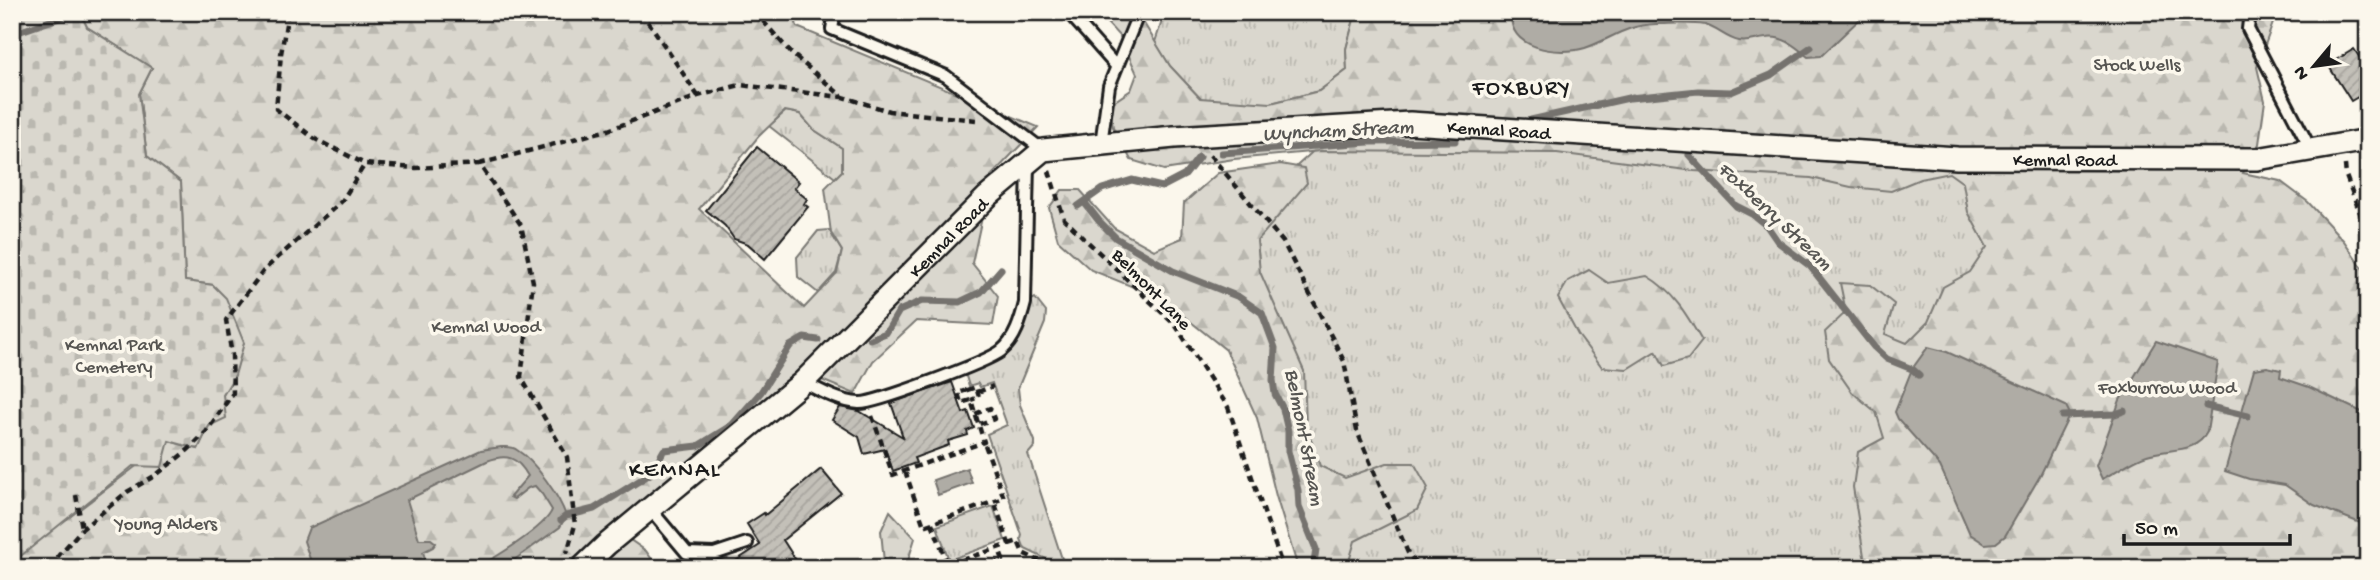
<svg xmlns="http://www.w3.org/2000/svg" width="2380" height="580" viewBox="0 0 2380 580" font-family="'Gochi Hand',sans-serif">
<defs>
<pattern id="grass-tufts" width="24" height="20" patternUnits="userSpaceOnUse" patternTransform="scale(1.75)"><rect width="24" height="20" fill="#dad7ce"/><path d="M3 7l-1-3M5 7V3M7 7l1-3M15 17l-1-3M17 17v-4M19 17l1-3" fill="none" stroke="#bab8b0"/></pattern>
<pattern id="forest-firs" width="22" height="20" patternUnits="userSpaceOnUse" patternTransform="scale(1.75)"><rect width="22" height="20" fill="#dad7ce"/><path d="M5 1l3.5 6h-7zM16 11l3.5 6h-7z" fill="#bab8b0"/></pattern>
<pattern id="cemetery-stones" width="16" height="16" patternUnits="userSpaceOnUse" patternTransform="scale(1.75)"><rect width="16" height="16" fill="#dad7ce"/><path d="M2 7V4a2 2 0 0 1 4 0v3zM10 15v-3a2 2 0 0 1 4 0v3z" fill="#bab8b0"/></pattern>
<pattern id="building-hatch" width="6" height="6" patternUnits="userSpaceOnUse" patternTransform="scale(1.75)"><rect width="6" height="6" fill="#c3c0b8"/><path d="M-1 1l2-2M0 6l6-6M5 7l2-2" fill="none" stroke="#a7a49e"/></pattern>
</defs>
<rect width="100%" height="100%" fill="#fbf7ec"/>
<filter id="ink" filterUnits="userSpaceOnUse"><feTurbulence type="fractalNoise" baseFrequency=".0143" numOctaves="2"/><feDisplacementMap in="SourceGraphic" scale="14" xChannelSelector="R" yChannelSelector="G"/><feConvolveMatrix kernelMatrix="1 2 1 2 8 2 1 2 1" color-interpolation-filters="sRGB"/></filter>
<g filter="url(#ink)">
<!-- grass -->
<path fill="url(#grass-tufts)" stroke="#7b7a75" stroke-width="2" d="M1165,12h191l-10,37 1,21 -28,21 -48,12 -38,5 -33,-10 -30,-32 -15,-24z
M1374,96l587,76 88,160 29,236h-743l-88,-209 12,-97 -2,-21 10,-48z
M786,111l14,3 13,15 29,19v23l-7,7 -66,-52z
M829,230l13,21 -6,22 -18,20 -20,-16 -1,-20 21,-26z
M1035,298l11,14 -1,11 -27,65 2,17 15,36v5l-7,8 37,114 -40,-19 -4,-10 1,-4 -35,-101 20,-9 -15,-42 -12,4 -2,-4 -9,3 -4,-13 36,-16 28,-55z
M993,506l12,34 -56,20 -12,-34z"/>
<!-- forest -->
<path fill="url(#forest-firs)" stroke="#7b7a75" stroke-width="2" fill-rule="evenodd" d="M80,12h714l3,15 241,100 -47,49 -19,87 26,33 -5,29 -77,-4 -43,40 -18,33 -55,-23 -171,168 17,12 12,17h-646v-26l55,-23 102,-78 29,8 25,-54 12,-20 -22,-90 -28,-4 -4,-99 -34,-26 -8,-62 13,-26 -65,-41zM785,111l15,3 13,15 29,19v23l-17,17 6,45 11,18 -5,22 -33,35 -105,-99 59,-72z
M1097,12h40l33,54 30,32 71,5 48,-12 28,-21 -1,-21 10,-37h921l-20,55 8,34 -6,43 -16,29 37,8 28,21 36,39 24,35v292h-494l-10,-12 -11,-69 5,-35 26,-14 -8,-26 -24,-20 -23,-33 -4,-27 21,-20 -6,-29 30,2 24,19 -9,30 22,9 21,-21 15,-35 27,-15 17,-25 -19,-35 -5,-29 -14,-10 -29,6 -29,12 -40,-4 -40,-9 -117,-7 -137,-18 -236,-2 -87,8 -70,11 -33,-10 -18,-33 -4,-22 22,-15 6,-16 -16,-36z
M1280,164l24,4 3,15 -50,58 3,31 44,99 2,54 14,41 25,12 42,-15h27l14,25 -11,22 -62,31 -8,27h-49l-22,-72 -19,-78 -31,-68 -65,-52 -70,-28 -33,-30 -9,-32 13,-18h18l34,38 40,22 28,-12 2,-35 34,-30z
M1589,270l19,13 39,-7c26,15 40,39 55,65l-14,18 -24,7 -8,-15 -29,18 -25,-2 -24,-32 -20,-37 10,-17z
M890,511l25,27 -8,26 -23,-2 -3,-31z"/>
<!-- cemetery -->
<path fill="url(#cemetery-stones)" stroke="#7b7a75" stroke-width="2" d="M19,12h61l7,15 65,41 -13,26 8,62 34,26 4,99 28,4 13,13 18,45 -9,32 -12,20 3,23 -17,8 -11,23 -29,-8 -7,26 -29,-1 -121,97v-539l5,1z"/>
<!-- water -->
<path fill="#afaca5" stroke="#74726e" stroke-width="2" d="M1512,12h278l15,8 15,1 13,-9h27l1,6 -40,38 -13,1c-12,-10 -25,-22 -42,-19 -10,1 -18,5 -27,3 -12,-2 -22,-13 -34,-16 -15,-3 -34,-1 -49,-1 -34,2 -42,14 -71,24 -26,8 -80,1 -73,-36z
M2156,341l62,21 -11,70c-11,22 -39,16 -60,23 -14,4 -31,17 -45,24l-6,-13 24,-66z
M1928,347l19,5 119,54 4,8 -30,62 -35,60 -9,7 -11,1 -15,-10 -30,-68 -42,-47 -3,-7 17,-43z
M2267,367l14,3 -1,7 29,10 59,28v111l-54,-21 -29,-20 -36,-6 -24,-8 29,-102z
M501,447c6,0 11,-1 16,3 18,11 43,47 49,66l-6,11 -57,41h-29c17,-7 72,-41 78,-58l-10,-16 -7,-8 -7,2 -14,11 -4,-2 18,-21c-11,-19 -21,-23 -41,-15l-80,39 12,39h12l5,4 -3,4 -10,5 5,16h-115l-9,-27 5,-13 172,-78z
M967,468l5,15 -34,12 -5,-15z"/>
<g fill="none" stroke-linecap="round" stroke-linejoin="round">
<!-- stream -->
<path stroke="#74726e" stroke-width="7" d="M12,34l59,-20 13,-2
M1630,98l68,-7 33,1 40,-17 40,-28
M1531,120l102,-23
M1222,153l147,-11 86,-1
M1689,155l47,51 16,8 15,12 11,16 32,24 64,81 13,12 25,10 7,6
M1084,202l15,19 17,17 57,33 66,26 23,16 13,35 -2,32 2,14 8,15 5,22v20l10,39 1,17 17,42 -2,14 -7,5
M1078,206l24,-17 30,-9 30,7 23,-12 14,-18
M870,339l16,-6 13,-22 23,-10 38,1 21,-10 20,-23
M2206,406l42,10
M2063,416l52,-2 9,-3
M561,520l5,-4 28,-7 56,-35 14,-24 34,-4 34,-21 29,-33 29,-46 14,-8 14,2"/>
</g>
<!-- building -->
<path fill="url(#building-hatch)" stroke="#1c1c1c" stroke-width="2" d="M2354,49l14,21v21l-17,10 -23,-36z
M757,147l42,35 -5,6 13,11 -3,5 4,3 -43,52 -17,-15 -14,-5 -9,-13 -19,-16z
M952,382l11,31 5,-2 6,17 -7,3 1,4 -20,6 1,4 -35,13 2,5 -23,8 -8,-22 -21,5 -5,-17 -27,-17 8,-13 19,4 44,26 -12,-34z
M821,469l20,24 -58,47 18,28h-76l35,-23 -13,-21 17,-11 1,2z"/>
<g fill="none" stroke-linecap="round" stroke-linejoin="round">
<defs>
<path id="lane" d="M835,12l-3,17 114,47 97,74
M1068,12l48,54
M2250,12l-2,17 63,121
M1101,144l8,-58 30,-74
M803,382c16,8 37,20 56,21 16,1 128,-41 142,-52 14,-11 20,-32 24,-48l3,-140
M651,510l36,43 27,1 33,-11"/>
<g id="street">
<path id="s1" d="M582,568l24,-23 197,-163 184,-185 56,-47 131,-13 236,-14 547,35 300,1 111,-19"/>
</g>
</defs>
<!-- lane casing -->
<use href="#lane" stroke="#1c1c1c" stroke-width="16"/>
<!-- street casing -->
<use href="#street" stroke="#1c1c1c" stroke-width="26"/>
<!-- path -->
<path stroke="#1c1c1c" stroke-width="4.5" stroke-dasharray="7 5" stroke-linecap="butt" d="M288,12l-7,42 -5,55 39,30 50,25 51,4 63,-4 42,61 12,57 -12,95 46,80 8,68 -8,28
M640,12l12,15 46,69
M755,12l36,41 52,44 46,14 87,9
M1210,155l73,87 61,119 13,70 51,122 11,15
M479,164l129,-34 90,-34 42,-11 102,12
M2345,165l1,11 22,58
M1049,171l15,48 112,107 52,81 55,161
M967,390l9,-3 3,10 -8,3
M978,392l15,-6
M975,414l15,-6 4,11 -15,5
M872,416l21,59 91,-33 -13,-42 -10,3 -3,-10 9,-3 -2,-6
M905,471l19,55 80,-28 -20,-56
M76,495l6,33
M932,523l16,42 61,-21 -15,-43
M1009,544l9,-3 5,12 30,15
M51,568l8,-13 23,-26 45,-37 29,-17 32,-25 18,-18 27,-39 -1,-38 -6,-35 39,-51 77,-68 23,-37
M980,568l23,-8 -4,-11"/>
<!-- lane -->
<use href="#lane" stroke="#fbf7ec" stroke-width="10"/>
<!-- street -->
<use href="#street" stroke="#fbf7ec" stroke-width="21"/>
</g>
</g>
<g text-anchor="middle" stroke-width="7" stroke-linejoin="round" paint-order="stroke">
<!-- park labels -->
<g font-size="19" fill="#555451" stroke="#fbf7ec">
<text x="2137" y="70">Stock Wells</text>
<text x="486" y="332">Kemnal Wood</text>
<text x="114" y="350">Kemnal Park<tspan x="114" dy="22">Cemetery</tspan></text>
<text x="2167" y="393">Foxburrow Wood</text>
<text x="166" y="529">Young Alders</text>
</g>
<!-- street labels -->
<g font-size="19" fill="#1c1c1c" stroke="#fbf7ec">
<text dy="7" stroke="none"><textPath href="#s1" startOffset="1080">Kemnal Road</textPath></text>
<text dy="7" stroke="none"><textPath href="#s1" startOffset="1647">Kemnal Road</textPath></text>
<text dy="7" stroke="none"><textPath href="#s1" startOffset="494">Kemnal Road</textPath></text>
<text transform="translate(1153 288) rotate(46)" y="7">Belmont Lane</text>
</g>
<!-- water labels -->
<g font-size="21" font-style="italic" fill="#575653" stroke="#fbf7ec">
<text transform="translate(1338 129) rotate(-3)" y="7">Wyncham Stream</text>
<text transform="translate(1776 215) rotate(43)" y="7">Foxberry Stream</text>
<text transform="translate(1306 437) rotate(79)" y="7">Belmont Stream</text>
</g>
<!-- quarter labels -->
<g font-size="23" letter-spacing="2" fill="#1c1c1c" stroke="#fbf7ec">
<text x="1522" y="94">FOXBURY</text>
<text x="675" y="476">KEMNAL</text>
</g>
</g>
<!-- margin -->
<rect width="2380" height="580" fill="none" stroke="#fbf7ec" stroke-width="42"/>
<rect x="21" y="21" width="2338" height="538" fill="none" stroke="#1c1c1c" stroke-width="2.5" filter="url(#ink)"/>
<!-- north arrow -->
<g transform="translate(2314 66) rotate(241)" stroke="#fbf7ec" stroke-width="5" paint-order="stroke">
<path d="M0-5L12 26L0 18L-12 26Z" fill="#1c1c1c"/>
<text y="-10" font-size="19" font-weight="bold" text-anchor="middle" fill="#1c1c1c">N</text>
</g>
<!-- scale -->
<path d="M2124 534v10h166v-10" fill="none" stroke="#1c1c1c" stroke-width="3.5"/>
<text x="2135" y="534" font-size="21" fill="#1c1c1c" stroke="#fbf7ec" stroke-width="5" paint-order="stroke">50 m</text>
</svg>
